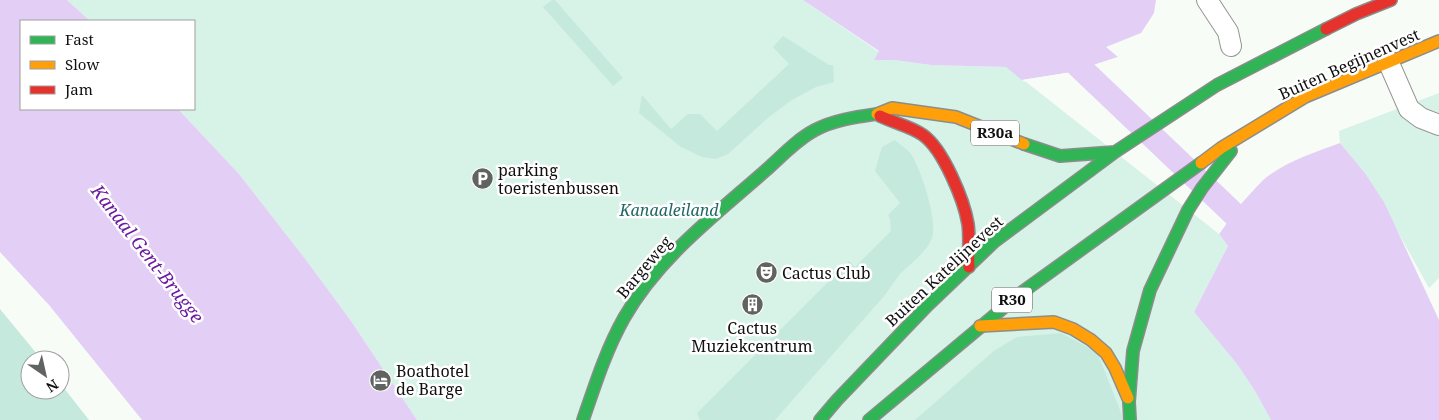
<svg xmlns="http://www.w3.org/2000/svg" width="1439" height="420" viewBox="0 0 1439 420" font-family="'Noto Serif',serif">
<rect width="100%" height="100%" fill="#f7fcf7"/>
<!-- green -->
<path fill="#d7f2e7" d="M67,0h736l76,52 -5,8h20l37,5 76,2 212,167 9,12 -34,66 43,52 18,27 16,29h-854l-66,-99 -45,-61 -67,-86 -61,-65h16v-88h-104z
M1439,93v185l-10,10 -36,-65 -9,-21 -19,-29 -25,-30 -1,-12z"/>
<!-- forest -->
<path fill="#c6e9de" d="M552,0h3l68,78 -10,8 -6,-7 -64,-72z
M783,36l46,29h4l1,17 -18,5 -24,13 -23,17 -41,37 -13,5 -13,-2 -21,-10 -42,-34 3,-18 29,34 17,-15h12l17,17 72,-67 -16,-17z
M895,140c5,5 11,8 15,13 11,14 28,69 22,85 -5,14 -21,25 -31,35 -6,7 -11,15 -16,22l-110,125h-75l-3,-7 152,-152 6,6 36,-36 -1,-12 -2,-4 12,-12 -25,-32 7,-24z
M0,309l42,51h-12v30h30v-7l29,37h-89z
M1061,333l36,19 27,68h-209l80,-70 22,-13z"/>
<!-- water -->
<path fill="#e3cef6" d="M0,0h67l23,21h-69v88h157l61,65 67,86 45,61 66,99h-275l-93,-115 -49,-53z
M803,0h353l-2,13 -13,20 -35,14 12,10 -46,15 -50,8 -16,-13 -75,-2 -37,-5h-20l5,-9z
M1340,143l25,30 19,29 55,118v100h-168l-16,-29 -18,-27 -43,-52 34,-66 -9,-12c12,-17 25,-36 41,-51 21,-20 53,-30 80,-40z"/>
<!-- pier -->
<path fill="#f7fcf7" d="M1341,0h98v63l-63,-30z
M1118,57l1,2 -46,16 -48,7 -3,-2 50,-8z
M1259,181l2,1 -21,23 -21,29 -2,-1 21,-29z"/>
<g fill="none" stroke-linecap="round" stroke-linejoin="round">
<!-- canal -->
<path stroke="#e3cef6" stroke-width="24" d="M1056,50l12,6 189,180"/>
<defs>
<path id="street" d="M1207,0l21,32 3,14
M1388,61l21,48 12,9 18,7"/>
<path id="fast" d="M1024,144l36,12 55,-4
M1129,402l1,18
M1129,402l4,-51 17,-61 38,-80 14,-22 29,-37
M583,420c12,-35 23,-70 41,-102 34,-60 90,-102 141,-147 16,-14 31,-31 50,-41 19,-10 41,-13 62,-16
M820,420l17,-20 90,-94 67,-64 121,-90 102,-67 109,-56
M869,420l152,-127 180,-130"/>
<path id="slow" d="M877,114l15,-6 64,9 68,27
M1201,163l20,-15 84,-51 134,-56
M980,326l74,-4 19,7 18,11 15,13 9,15 13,30"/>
<path id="jam" d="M1326,29l30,-15 35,-14
M880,116c14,7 30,10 43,19 20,14 41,65 45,89 2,14 0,29 1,43"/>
</defs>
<!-- street casing -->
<use href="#street" stroke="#949694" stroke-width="22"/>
<!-- fast casing -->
<use href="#fast" stroke="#8b8d8b" stroke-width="14"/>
<!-- slow casing -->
<use href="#slow" stroke="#8b8d8b" stroke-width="14"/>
<!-- jam casing -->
<use href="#jam" stroke="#8b8d8b" stroke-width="14"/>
<!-- street -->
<use href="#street" stroke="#fefffe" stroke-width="20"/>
<!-- fast -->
<use href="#fast" stroke="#30b455" stroke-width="11"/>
<!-- slow -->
<use href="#slow" stroke="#ff9f0a" stroke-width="11"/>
<!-- jam -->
<use href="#jam" stroke="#e5322d" stroke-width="11"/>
</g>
<!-- icons -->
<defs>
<symbol id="parking-disc" viewBox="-11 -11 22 22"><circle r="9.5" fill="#616361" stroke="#fff"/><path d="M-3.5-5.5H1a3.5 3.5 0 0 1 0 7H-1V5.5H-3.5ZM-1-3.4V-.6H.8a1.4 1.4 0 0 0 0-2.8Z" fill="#fff"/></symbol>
<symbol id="theatre-disc" viewBox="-11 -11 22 22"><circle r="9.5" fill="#616361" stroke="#fff"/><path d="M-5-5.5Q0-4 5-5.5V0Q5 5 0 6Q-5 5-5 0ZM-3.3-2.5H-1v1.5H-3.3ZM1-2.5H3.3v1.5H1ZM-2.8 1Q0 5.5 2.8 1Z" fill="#fff"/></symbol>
<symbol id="building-disc" viewBox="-11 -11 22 22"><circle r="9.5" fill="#616361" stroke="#fff"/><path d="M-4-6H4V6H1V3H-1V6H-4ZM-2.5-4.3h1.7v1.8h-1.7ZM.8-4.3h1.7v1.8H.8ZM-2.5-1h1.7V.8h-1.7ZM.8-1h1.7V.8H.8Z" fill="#fff"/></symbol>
<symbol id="hotel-disc" viewBox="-11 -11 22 22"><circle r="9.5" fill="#616361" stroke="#fff"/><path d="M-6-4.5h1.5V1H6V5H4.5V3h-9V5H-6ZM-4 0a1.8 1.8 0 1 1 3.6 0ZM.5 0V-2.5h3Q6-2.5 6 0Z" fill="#fff"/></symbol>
</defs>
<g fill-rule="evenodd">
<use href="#parking-disc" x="470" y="166" width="25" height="25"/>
<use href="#theatre-disc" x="754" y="260" width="25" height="25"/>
<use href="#building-disc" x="740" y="292" width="25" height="25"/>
<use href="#hotel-disc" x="368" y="368" width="25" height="25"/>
</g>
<g text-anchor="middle" stroke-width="5" stroke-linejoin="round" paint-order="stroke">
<!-- shield labels -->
<g fill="#fff" stroke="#585858" stroke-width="1">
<rect x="971" y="120.5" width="48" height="25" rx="4"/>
<rect x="992" y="287.5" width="40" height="25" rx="4"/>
</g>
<g font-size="15" font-weight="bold" fill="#101010">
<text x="995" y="138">R30a</text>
<text x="1012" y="305">R30</text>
</g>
<!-- street labels -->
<g font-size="16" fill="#101010" stroke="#fff">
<text transform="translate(1349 64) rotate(-24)" y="6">Buiten Begijnenvest</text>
<text transform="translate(644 267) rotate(-50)" y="6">Bargeweg</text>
<text transform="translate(944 271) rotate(-43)" y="6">Buiten Katelijnevest</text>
</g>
<!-- poi labels -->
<g font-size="16" fill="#101010" stroke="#fff" text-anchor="start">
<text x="498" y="176">parking<tspan x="498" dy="18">toeristenbussen</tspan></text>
<text x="782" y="279">Cactus Club</text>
<text x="752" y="334" text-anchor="middle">Cactus<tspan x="752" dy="18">Muziekcentrum</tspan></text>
<text x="396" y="377">Boathotel<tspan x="396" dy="18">de Barge</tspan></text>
</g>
<!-- park labels -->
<g font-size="16" font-style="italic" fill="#216865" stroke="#fff">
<text x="669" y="216">Kanaaleiland</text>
</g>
<!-- water labels -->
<g font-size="18" font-style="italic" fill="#6d1ba0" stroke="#fff">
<text transform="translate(147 254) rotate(52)" y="6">Kanaal Gent-Brugge</text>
</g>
</g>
<!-- legend -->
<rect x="20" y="20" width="175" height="90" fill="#ffffff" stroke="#9f9f9f"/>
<rect x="30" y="36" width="25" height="8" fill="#30b455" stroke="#9f9f9f"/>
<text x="65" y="45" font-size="15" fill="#101010">Fast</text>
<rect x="30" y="61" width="25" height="8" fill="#ff9f0a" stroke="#9f9f9f"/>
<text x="65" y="70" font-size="15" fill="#101010">Slow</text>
<rect x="30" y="86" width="25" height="8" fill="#e5322d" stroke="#9f9f9f"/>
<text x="65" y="95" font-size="15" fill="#101010">Jam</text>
<!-- north arrow -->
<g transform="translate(45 375) rotate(146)"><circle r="24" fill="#ffffff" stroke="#9f9f9f"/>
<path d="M0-4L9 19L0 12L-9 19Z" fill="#616361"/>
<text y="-8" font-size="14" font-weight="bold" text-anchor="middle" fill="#101010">N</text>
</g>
</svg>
